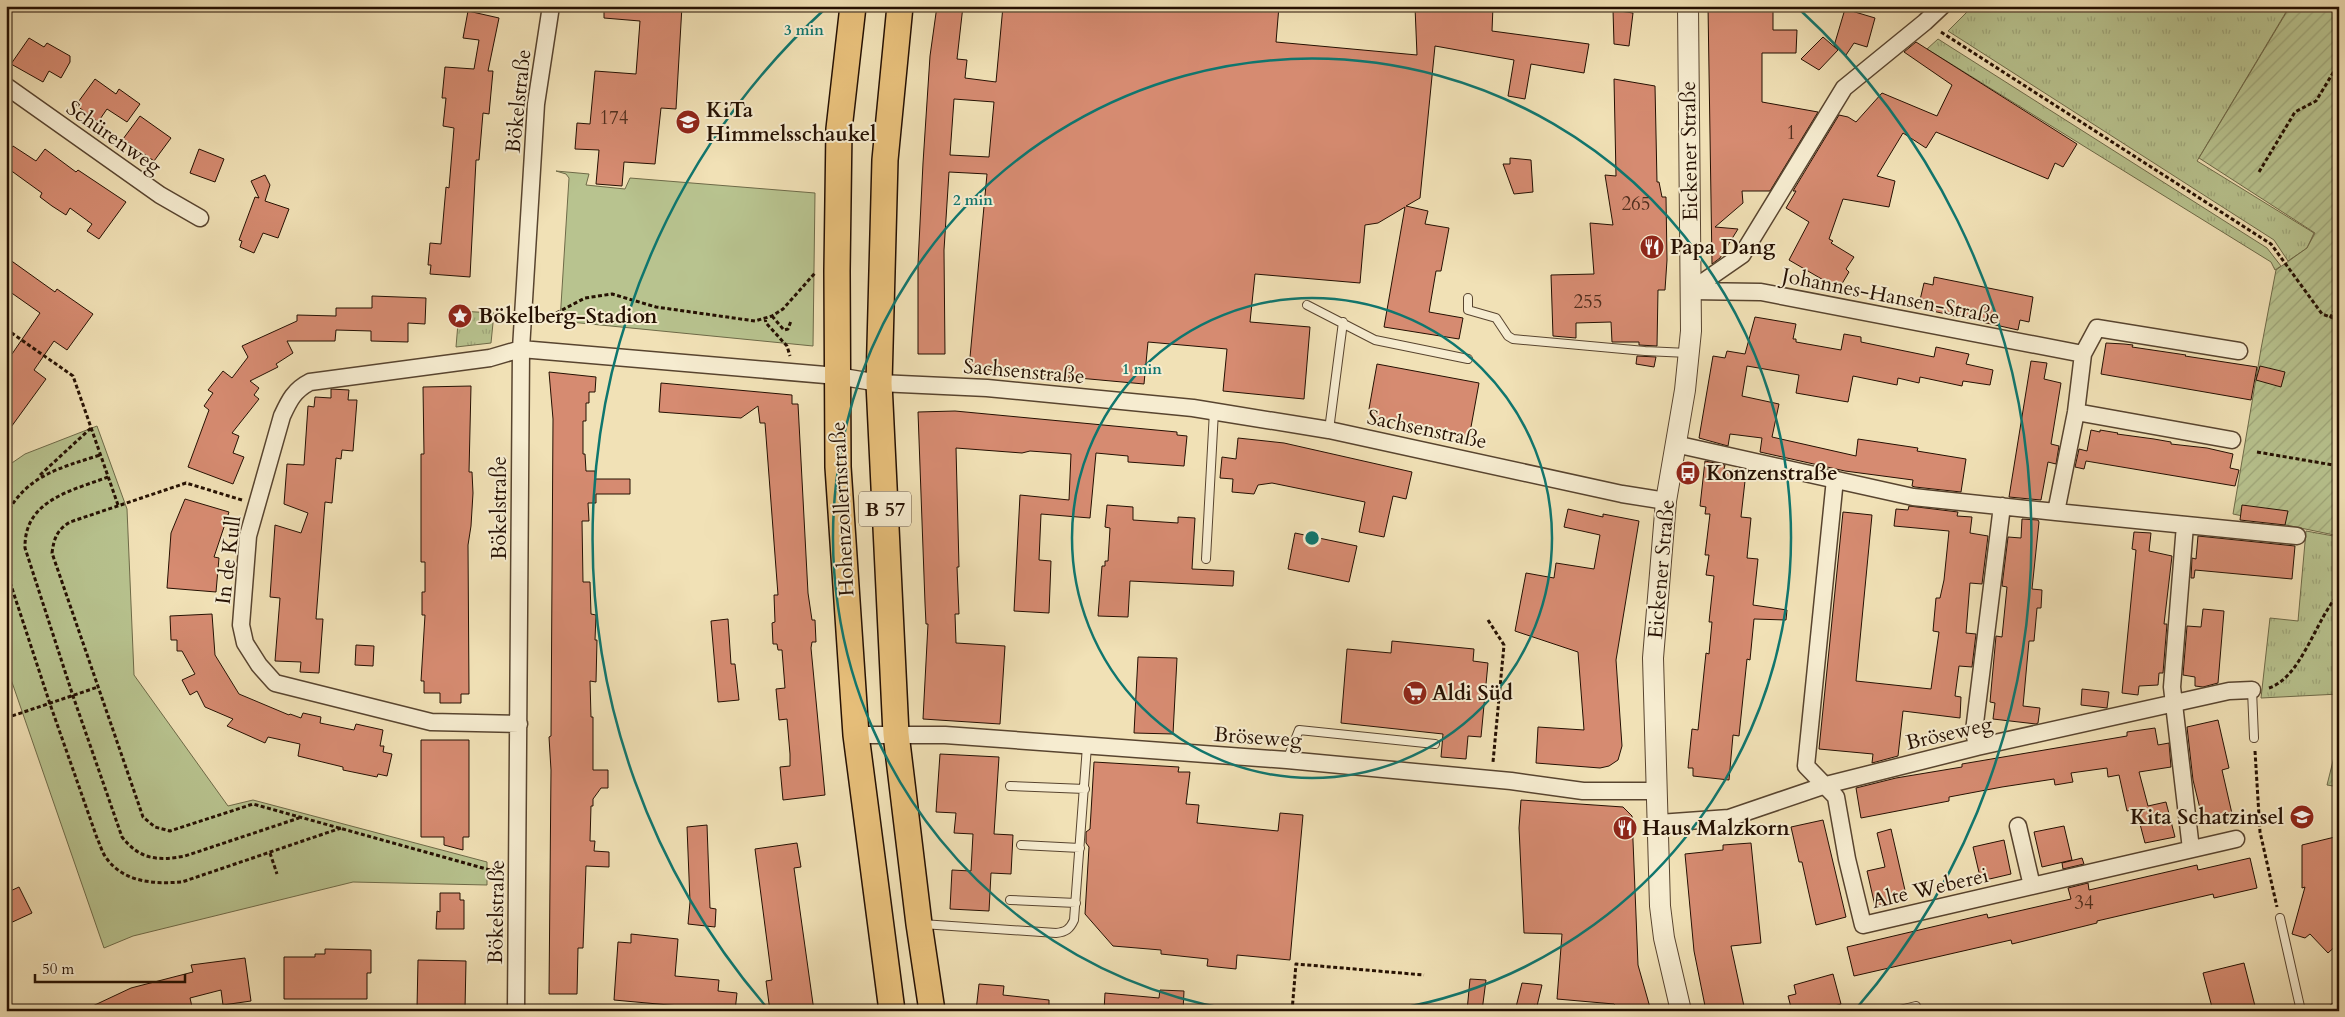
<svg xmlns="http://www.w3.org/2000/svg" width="2345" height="1017" viewBox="0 0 2345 1017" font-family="Cardo,serif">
<defs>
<pattern id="grass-tufts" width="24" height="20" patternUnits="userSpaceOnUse" patternTransform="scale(1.25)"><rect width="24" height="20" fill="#b8c38f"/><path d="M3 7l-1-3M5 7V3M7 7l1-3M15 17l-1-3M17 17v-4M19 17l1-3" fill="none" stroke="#9ea67a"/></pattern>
<pattern id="garden-furrows" width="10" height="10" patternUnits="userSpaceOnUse" patternTransform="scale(1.25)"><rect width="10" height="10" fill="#b8c38f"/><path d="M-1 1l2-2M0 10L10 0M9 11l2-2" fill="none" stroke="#9ea67a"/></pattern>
</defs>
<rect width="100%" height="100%" fill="#f1e1b6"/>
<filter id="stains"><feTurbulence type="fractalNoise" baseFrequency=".004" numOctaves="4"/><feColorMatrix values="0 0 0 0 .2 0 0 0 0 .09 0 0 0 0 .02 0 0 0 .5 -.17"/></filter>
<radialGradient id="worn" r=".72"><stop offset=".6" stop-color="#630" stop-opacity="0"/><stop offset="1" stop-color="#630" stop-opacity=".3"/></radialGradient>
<!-- grass -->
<path fill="url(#grass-tufts)" stroke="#6e6a48" d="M1973,6l316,1 -92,154 117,72 -7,15 -19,13 -14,-21 -326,-209z
M1938,39l329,209 14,18 -6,4 -4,-8 -344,-213z
M459,311l35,2 -3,30 -35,4z
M2306,531l33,6v157l-78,4 9,-80 28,3z"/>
<!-- park -->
<path fill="#b8c38f" stroke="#6e6a48" d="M556,171l33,3 -3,11 39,4 5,-11 185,15 -2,153 -253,-25 9,-143 -3,-4z
M97,426l30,83 7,166 94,131 25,-6 234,62v23l-134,-3 -220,54 -29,12 -98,-283v-198l19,-13z"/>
<!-- garden -->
<path fill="url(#garden-furrows)" stroke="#6e6a48" d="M2284,6h55v530l-106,-22 28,-165 15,-79 31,-22 8,-15 -116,-75 90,-150z
M2339,737v50l-12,-2z"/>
<!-- building -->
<path fill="#d68b71" stroke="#251002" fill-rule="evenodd" d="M604,6h78l-6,103 -15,-1 -6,56 -31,-2 -2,24 -26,-2 3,-34 -24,-1 2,-26 13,1 5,-53 41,3 4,-53 -36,-3z
M937,6h26l-6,53 10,1 -2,18 31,4 7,-76h276l-3,36 141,13 -2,-48 78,-1 -1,25 97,13 -5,29 -53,-9 -6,35 -17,-3 6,-36 -79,-14 -15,152 -14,8 22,5 -3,13 24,4 -8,43h-5l-7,41 34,6 -4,21 -75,-12 21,-120 -27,16 -13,2 -5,58 -105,-9 -5,48 60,5 -6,72 -81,-8 4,-42 -79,-7 -4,42 -175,-16 18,-194 -38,-2 -5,78 1,104h-27v-90l5,-101 7,-107zM954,99l40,3 -5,55 -39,-2z
M1708,6h29v4h36v20h24l-1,23h-34v49l56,10 -48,79h-28l1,12 -28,24 23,2 -18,29 -8,6z
M1845,9l30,9 -8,29 -13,-4 -8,12 -12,-9z
M1613,10l20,3 -4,33 -15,-2z
M468,11l31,7 -11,53h5l-4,43 -6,-1 -4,47h-3l-6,117 -40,-3 1,-9h-3l2,-22 11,1 5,-57 3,1 5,-60 -11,-2 3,-28h-4l3,-31 29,2 5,-29 -16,-2z
M1823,37l15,13 -19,20 -18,-11z
M29,38l15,9 3,-4 23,13v6l-9,16 -12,-7 -6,11 -32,-18z
M1916,42l161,102 -14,23 -8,-4 -7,16 -112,-47 -10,16 -23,-15 -26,43 18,5 -6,26 -46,-8 -14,40 4,2 -2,2 23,14 -8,12 3,3 -9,15 -8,-2 -43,-25 20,-38 -23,-14 10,-17h-3l46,-76 9,2 8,5 26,-29 55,23 15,-31 -48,-33z
M95,79l21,15 3,-5 21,15 -13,18 -20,-13 -9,13 -22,-17z
M1614,79l41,7 2,96h2l3,15h4l1,63 -2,30h-7l-1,56 -18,-1v-3h-27l-1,-20 -35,1v15l-23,-2 -2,-61 43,-1 -4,-51 23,2 -8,-50 11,1z
M140,116l31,22 -17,23 -31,-22z
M13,146l23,15 9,-12 31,23 2,-2 48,32 -27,37 -12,-8 5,-7 -22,-16 -4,7 -14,-9 -12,-9 2,-4 -36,-26v-11z
M199,149l25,10 -9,23 -25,-9z
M1510,158l21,2 2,32 -19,2 -11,-30h7z
M265,175l5,10 -5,16 24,8 -11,29 -15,-5 -9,20 -14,-6 2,-6 -3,-1 16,-43 4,1 -8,-17z
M6,257l49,35 2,-3 36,25 -26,36 -13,-9 -20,29 12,9 -40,55v-84l6,4 28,-41 -34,-24z
M1934,277l99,20 -4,25 -9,-2 -2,10 -90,-20 1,-8 -9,-2 4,-17 9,2z
M372,296l54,2 -1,26 -17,-1v19l-37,-1v-10l-35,-1 -1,11h-48l6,12 -17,11 2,3 -28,14 9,7 -5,7 5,4 -27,34 7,3 -6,17 11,4 -11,27 -45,-17 21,-57 -5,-4 9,-13 -5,-3 15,-19 9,7 16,-21 -6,-11 55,-25v-6l39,1v-8h36z
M1755,317l41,7 -3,15h3v3l45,8 3,-16 17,3v5l73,15 2,-10 33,7 -3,10 27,6 -3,15 -27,-4 -1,5 -42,-9 -1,6 -21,-5 -1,7 -44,-9 -5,26 -52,-9 3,-18 -52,-9 -5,30 37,8 -7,33 84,19 2,-17 60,9 -1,3 49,8 -5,33 -46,-5 -3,-1 1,-6 -68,-9 -85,-19 2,-14 -32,-4 -2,12 -29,-8 14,-82 12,2 2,-7 18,3z
M2106,343l18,1 9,1 -1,2 54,8 -1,1 72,11 -6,33 -150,-26z
M1637,356l19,1 -2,10 -18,-3z
M2031,361l16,2 -3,16 17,4 -10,61 8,2 -3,18 -8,-2 -7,38 -32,-3z
M1377,364l102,19 -10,55 -95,-20 -5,-9z
M2260,366l25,6 -4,15 -25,-7z
M549,372l47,5 -1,15h-6v11h-3v18h-3v33h2l1,17h9v8h35v15h-34v9h-8l1,18h-7l1,61h7l1,32 5,1 -1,25h2l-1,42 -6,-1 1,36h2v53h15v18h-7l-8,11v7h-2l-1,35h5l-1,10 15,1v15l-23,-1 -3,82h-5l-1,46h-28l2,-224 -2,-33 2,-1 2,-317z
M661,383l131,12v9h6l10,189 4,27h3l1,22h-4l-1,6 14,147 -42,5 -3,-33 10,-1v-12l-3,-35 -8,1 -3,-31 9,-1 -3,-38h-4l-1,-6h-4l-1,-21 3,-1 -1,-27h4l-13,-172h-5l-2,-17 -17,12 -82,-6z
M471,386l-2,86h3l1,21 -2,33 -3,19 1,149h-8v9h-21v-10h-16v-12h-3l4,-66h-3v-23h3v-30h-4v-108h3l-1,-67z
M331,389l18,1 -1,10h9l-4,51 -11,-1 -1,9 -5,-1 -4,45 -7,-1 -9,117h7l-4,54 -19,-1 1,-10 -26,-1 5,-63 -10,-1 5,-72 26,8 7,-20 -24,-9 3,-40 17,1 4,-59 6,1 1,-10 16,1z
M955,411l222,21v3l10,1 -3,30 -56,-4v-6l-32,-3 -6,65 -49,-4 -2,46 12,1 -2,52 -35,-2 6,-116 49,5 2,-46 -41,-3 -8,2 -66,-5 3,119h-2l2,47h-4l1,29 49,3 -5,78 -77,-5 5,-95h-2l-1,-21 -7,-191z
M2091,430l9,2v-2l18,3 -1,1 37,5 17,3v2l36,4 26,6 -3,14 9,2 -4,16 -149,-25 -2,8 -9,-2 4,-18 8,2z
M1238,438l46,5 128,29 -6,27 -13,-3 -9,41 -25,-5 6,-30 -93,-19 -14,2 -4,9 -22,-2 1,-13 -13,-1 2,-21 14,2z
M1705,461l20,4 -1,4 22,3 -5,45 10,1 -4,40 11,1 -5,46 34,5 -1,10 -32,-1 -4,41 -3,-1 -8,77 -6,-1 -4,45 -36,-4v-8h-5l4,-39 6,1 8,-77 3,1 3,-32h-3l5,-46 -8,-1 3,-20h-4l5,-41h-5l1,-7 -6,-1z
M185,499l44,13 -15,45 5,1 -3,34 -49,-4 4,-55z
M1107,505l26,2v13l45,3v-6l17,1 -3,51 42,2 -1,15 -103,-5 -2,36 -30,-1 4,-50h3v-5h3l2,-33 -5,-1z
M2242,505l46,6 -3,14 -45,-5z
M1909,506l49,6 -1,4 15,1 -2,16 18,3 -6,48 -12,-1 -4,50 10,1 -4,33 -13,-1 -4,30 6,1 -1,21 -57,-7 -5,45 -26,7 1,-9 -54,-5 24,-237 29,3 -16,166 75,8 8,-57 -6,-1 3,-33h4l4,-18 5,-49 -55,-5 2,-17 12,1z
M1568,509l35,8v-3l36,7 -23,139 6,86 -4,14 -9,6 -9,2 -64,-5 2,-36 46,3 -6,-78 -63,-21 11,-58 28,5 2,-15 38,6 6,-34 -36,-8z
M2022,519l16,1 1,2 -7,67 10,1 -1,18h-4l-3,33h-5l-6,65 17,2 -2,15 -2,1 -43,-5 2,-16 -5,-1 6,-66 6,1 5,-50 -5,-1 6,-49 13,1z
M2134,532l17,1 -2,18 23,5 -8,68h3l-4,49h-4l-1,12 -19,1 -1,9 -16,-2 14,-143 -4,-1z
M1295,533l62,13 -8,36 -61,-13z
M2198,536l97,10 -3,33 -97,-9 -1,8h-3l1,-20 4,1z
M2203,609l21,2 -6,72 -15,4 -8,-1v-9l-12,-2 4,-49 14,1z
M212,614l3,41 24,39 50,21 1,-1 11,4 2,-5 18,4 -1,6 34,7 2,-6 27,6 -3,16h4l-1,6 9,2 -5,22 -9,-2 -1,3 -34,-7v-3l-45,-11 2,-12 -32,-7 -3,6 -38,-17 6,-7 -28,-12 -8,-16 -7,4 -8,-15 13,-6 -13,-23h-5v-11h-6l-1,-24z
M728,619l3,45h4l4,36 -21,2 -7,-81z
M1392,641l82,8 -1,12 15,2 -7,74 -13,-1 -2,23 -25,-2 2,-23 -102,-11 6,-74 44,4z
M356,645l18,1 -1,20 -18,-1z
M1138,657l39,1 -4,76 -39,-1z
M2082,689l27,3 -2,16 -26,-3z
M2218,720l11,48 -7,2 11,48 -29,7 -11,-45 -6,-53z
M2155,728l3,17 11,-2 2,24 -32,5 9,34 18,-4 9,35 -30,6 -9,-34 -9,2 -8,-36 -11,2 -1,-9 -36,5 2,9 -18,3 -1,-6 -52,8 -53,10v4l-88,17 -5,-30 40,-10 66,-11v-3l165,-28v-4z
M421,740h48v97h-6v13l-19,-5v-8h-23z
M940,754l59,3 -5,77 19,1 -2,39 -20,-1 -2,38 -39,-2 2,-39 19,1 2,-37 -19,-1 2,-20 -20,-1z
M1094,762l85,5 -1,5h12l-4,32 13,1 -2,18 81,8 2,-18 23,2 -13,145 -53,-5 -1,14 -29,-3 1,-7 -47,-5v-4l-48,-4 -28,-32 4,-67 -3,-4v-11l4,-3z
M1521,800l102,7 9,9 6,149 13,46h-30l-7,-7 -57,-5 5,-65 -38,-1 -5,-105z
M1823,820l23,97 -30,8 -14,-63h-3l-8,-35z
M707,825l3,83 6,1 -1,18 -27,-3 2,-22 -3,-75z
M2064,826l8,34 -30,7 -8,-35z
M1891,829l16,70 -32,7 -8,-35 18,-4 -8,-34z
M2339,836v107l-11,10 -18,-19 -5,4 -13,-4 13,-47 -3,1v-43z
M2004,840l7,34 -30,7 -8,-34z
M797,843l4,24 -7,1 20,143h-44l-4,-30 6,-1 -17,-131z
M1751,843l10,100 -30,3 14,65h-39l-12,-60 -9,-97 38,-4v-5z
M2082,858l2,6 -21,5 -1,-6z
M2250,858l7,30 -43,10 -1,-4 -116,27v2l-85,21 -1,-4 -157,36 -7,-29 140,-33 1,4 83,-19 -3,-11 20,-5 1,7 108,-25 1,5z
M19,887l13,26 -26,12v-32z
M440,893h20v7h4v29h-28l1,-18 3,1z
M631,934l47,5 -3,37 44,4 -1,11 19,2 -2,18 -121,-11 4,-58 13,1z
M325,949l46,1v23h-4v26h-83v-42h31v-3h10z
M245,958l6,43 -28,4 -2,-15 -31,8 3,13h-111l49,-23 62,-16 -2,-7z
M418,960l48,1 -1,48 -48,-1z
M2244,963l11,43 -4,1 1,4h-39l-10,-38z
M1833,974l8,30 -23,7h-26l-4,-15 8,-2 -2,-9z
M1470,979l16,1 -4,31h-15z
M1522,983l20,2 -5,21 -3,-1 -2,6h-17z
M979,984l25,2 -1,9 46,5v11h-73z
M1160,990l24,1 -1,20h-79l1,-18 54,5z"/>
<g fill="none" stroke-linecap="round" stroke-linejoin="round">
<defs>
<path id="service" d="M1468,298v12l28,8 12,18 5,3 132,12 43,2
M1307,305l68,35 93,19
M1329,430l14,-108
M1206,559l8,-148
M2252,690l2,48
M1287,760l12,-30 136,14
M1010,786l75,3
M1021,845l59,3
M1010,900l66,3
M2280,918l21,93
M922,924l134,9c10,-1 14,-4 18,-13l13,-174
M1896,1011l20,-5"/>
<path id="minor" d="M6,86l154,109 40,23
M1690,291l52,-36 102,-167 81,-66 17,-16
M2083,354l14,-26 142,23
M2076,412l156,28
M1675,444l238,53 143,15 20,-100 7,-58 -322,-62 -71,-1
M1835,479l-29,287 30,31 11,62 16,66 373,-86
M2056,512l241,24
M2185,525l-13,162 19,162
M519,724l-88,-2 -156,-39 -16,-18 -14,-22 -4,-18 7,-89 34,-120c7,-15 12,-26 28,-34l180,-24 31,-9 316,27 42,7 108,5 206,20 136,22 293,64 44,7
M856,735h89l342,25 224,21 72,10h73
M1977,747l-3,-16 28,-225
M1659,823l70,-5 97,-33 151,-38 252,-56 23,-1
M2018,826l14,60
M516,1011l5,-662 15,-245 15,-98
M2337,1011l2,-1"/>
<path id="tertiary" d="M1681,1011l-17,-73 -4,-32 -7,-248 13,-157 19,-111 6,-59 -3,-325"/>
<path id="primary" d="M853,6l-14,123 -2,142 1,196 18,268 36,276
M900,6l-15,154 -6,223 17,351 23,190 13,87"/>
</defs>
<!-- service casing -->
<use href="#service" stroke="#58442f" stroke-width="10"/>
<!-- minor casing -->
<use href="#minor" stroke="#58442f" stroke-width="19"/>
<!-- tertiary casing -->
<use href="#tertiary" stroke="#58442f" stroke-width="22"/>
<!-- primary casing -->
<use href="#primary" stroke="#251002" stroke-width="28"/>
<!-- path -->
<path stroke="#251002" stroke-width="3" stroke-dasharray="4 2.5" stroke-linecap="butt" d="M1941,32l330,212 51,70 17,6
M2259,172l36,-60 21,-11 23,-38
M772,316l12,14 4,-1 3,-8
M765,318l1,5 21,23 3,10
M2330,318l9,-15
M539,322l46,-24 27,-4 44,13 99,14 17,-5 11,-7 32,-36
M6,329l67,47 45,129
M2257,452l82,14
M40,475l51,-47
M108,477c-37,14 -84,23 -83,71l48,148 49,141c18,23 36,24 63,19l114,-38
M242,500l-56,-17 -116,39c-13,8 -16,16 -18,31l91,264 12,10 15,4 83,-27 237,66 11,-1
M6,515c21,-40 54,-47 94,-60
M6,570l44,134 47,134c3,6 5,15 10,21 18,24 48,25 75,23l159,-54
M1488,620l16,25 -11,117
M2269,688c33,-11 47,-70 70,-94
M6,718l92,-31
M2255,751l5,81 17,75
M270,853l7,21
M1292,1011l4,-47 128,11"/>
<!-- service -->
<use href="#service" stroke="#f6ecd0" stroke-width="8"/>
<!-- minor -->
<use href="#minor" stroke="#f6ecd0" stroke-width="16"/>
<!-- tertiary -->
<use href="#tertiary" stroke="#f6ecd0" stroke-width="20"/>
<!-- primary -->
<use href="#primary" stroke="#e8c07b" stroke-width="25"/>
</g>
<!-- distance rings -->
<g fill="none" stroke="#0f766e" stroke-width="2.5">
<circle cx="1312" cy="538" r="240"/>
<path d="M1233 1010A479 479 0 1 1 1391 1010"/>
<path d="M769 1010A719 719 0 0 1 826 8M1798 8A719 719 0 0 1 1855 1010"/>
</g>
<!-- icons -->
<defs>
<symbol id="school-disc" viewBox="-11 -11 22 22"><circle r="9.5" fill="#8f2418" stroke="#f6ecd0"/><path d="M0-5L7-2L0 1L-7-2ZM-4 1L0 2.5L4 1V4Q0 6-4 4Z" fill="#fff"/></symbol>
<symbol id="restaurant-disc" viewBox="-11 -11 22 22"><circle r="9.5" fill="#8f2418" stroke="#f6ecd0"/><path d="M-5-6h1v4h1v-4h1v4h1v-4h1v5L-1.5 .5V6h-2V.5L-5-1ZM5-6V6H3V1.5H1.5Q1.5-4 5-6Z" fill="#fff"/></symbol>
<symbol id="sight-disc" viewBox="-11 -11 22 22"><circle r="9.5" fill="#8f2418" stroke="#f6ecd0"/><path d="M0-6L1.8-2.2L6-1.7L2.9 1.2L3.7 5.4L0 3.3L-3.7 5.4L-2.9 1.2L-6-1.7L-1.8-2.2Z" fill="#fff"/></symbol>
<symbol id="bus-disc" viewBox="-11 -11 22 22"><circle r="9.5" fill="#8f2418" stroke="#f6ecd0"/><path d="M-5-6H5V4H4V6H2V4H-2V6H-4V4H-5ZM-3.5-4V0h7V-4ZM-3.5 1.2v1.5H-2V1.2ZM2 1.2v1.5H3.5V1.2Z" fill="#fff"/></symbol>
<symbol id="supermarket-disc" viewBox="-11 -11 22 22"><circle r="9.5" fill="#8f2418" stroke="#f6ecd0"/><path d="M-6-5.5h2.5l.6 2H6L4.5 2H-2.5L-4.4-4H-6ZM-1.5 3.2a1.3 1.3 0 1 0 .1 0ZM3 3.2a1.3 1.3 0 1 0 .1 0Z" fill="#fff"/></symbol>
</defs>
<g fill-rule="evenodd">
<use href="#school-disc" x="674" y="108" width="28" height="28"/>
<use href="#restaurant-disc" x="1638" y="233" width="28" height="28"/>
<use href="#sight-disc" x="446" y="302" width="28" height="28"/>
<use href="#bus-disc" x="1674" y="459" width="28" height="28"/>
<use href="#supermarket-disc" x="1401" y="679" width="28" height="28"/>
<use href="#school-disc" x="2288" y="803" width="28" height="28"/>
<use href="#restaurant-disc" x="1611" y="814" width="28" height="28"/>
</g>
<g text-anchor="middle" stroke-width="4" stroke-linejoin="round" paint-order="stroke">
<!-- number labels -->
<g font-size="19" fill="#512f1e">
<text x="614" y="124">174</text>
<text x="1791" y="139">1</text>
<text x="1636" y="210">265</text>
<text x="1588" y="308">255</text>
<text x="2084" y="909">34</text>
</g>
<!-- shield labels -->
<rect fill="#f6ecd0" stroke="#645240" stroke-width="1" x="859" y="491.5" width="52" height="35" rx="4"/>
<g font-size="20" font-weight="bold" fill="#251002">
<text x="885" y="516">B 57</text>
</g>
<!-- street labels -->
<g font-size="21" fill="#251002" stroke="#f6ecd0">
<text transform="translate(518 101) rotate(-84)" y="7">Bökelstraße</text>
<text transform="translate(114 137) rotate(35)" y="7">Schürenweg</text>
<text transform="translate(1689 151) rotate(-91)" y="7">Eickener Straße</text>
<text transform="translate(1891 296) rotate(11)" y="7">Johannes-Hansen-Straße</text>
<text transform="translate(1024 371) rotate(5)" y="7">Sachsenstraße</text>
<text transform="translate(1427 429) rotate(12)" y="7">Sachsenstraße</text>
<text transform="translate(499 508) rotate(-90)" y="7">Bökelstraße</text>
<text transform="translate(842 509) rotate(-93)" y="7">Hohenzollernstraße</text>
<text transform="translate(228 560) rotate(-83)" y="7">In de Kull</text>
<text transform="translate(1661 569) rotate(-85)" y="7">Eickener Straße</text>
<text transform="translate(1949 733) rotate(-13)" y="7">Bröseweg</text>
<text transform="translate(1258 737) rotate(4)" y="7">Bröseweg</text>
<text transform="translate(1930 888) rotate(-13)" y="7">Alte Weberei</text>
<text transform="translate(496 912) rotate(-89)" y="7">Bökelstraße</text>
</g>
<!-- poi labels -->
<g font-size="21" font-weight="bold" fill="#251002" stroke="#f6ecd0" text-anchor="start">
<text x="706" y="117">KiTa<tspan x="706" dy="24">Himmelsschaukel</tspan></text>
<text x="1670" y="254">Papa Dang</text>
<text x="478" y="323">Bökelberg-Stadion</text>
<text x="1706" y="480">Konzenstraße</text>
<text x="1432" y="700">Aldi Süd</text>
<text x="2284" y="824" text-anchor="end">Kita Schatzinsel</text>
<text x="1642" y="835">Haus Malzkorn</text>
</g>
</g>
<circle cx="1312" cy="538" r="8" fill="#0f766e" stroke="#f6ecd0" stroke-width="2.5"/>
<g font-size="15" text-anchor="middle" font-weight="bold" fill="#0f766e" stroke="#f6ecd0" stroke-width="4" stroke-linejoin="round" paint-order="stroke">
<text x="804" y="35">3 min</text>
<text x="973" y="205">2 min</text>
<text x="1142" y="374">1 min</text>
</g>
<!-- margin -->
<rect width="2345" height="1017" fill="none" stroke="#f1e1b6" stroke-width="25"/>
<rect x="8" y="8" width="2330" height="1002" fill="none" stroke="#251002" stroke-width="2.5"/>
<rect x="12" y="12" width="2320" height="992" fill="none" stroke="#251002"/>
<!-- scale -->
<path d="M35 974v8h150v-8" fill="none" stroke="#251002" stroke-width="2.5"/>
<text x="42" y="974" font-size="15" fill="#251002" stroke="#f6ecd0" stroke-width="4" paint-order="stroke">50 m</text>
<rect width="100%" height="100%" filter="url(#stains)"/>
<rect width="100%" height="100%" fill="url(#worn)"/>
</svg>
